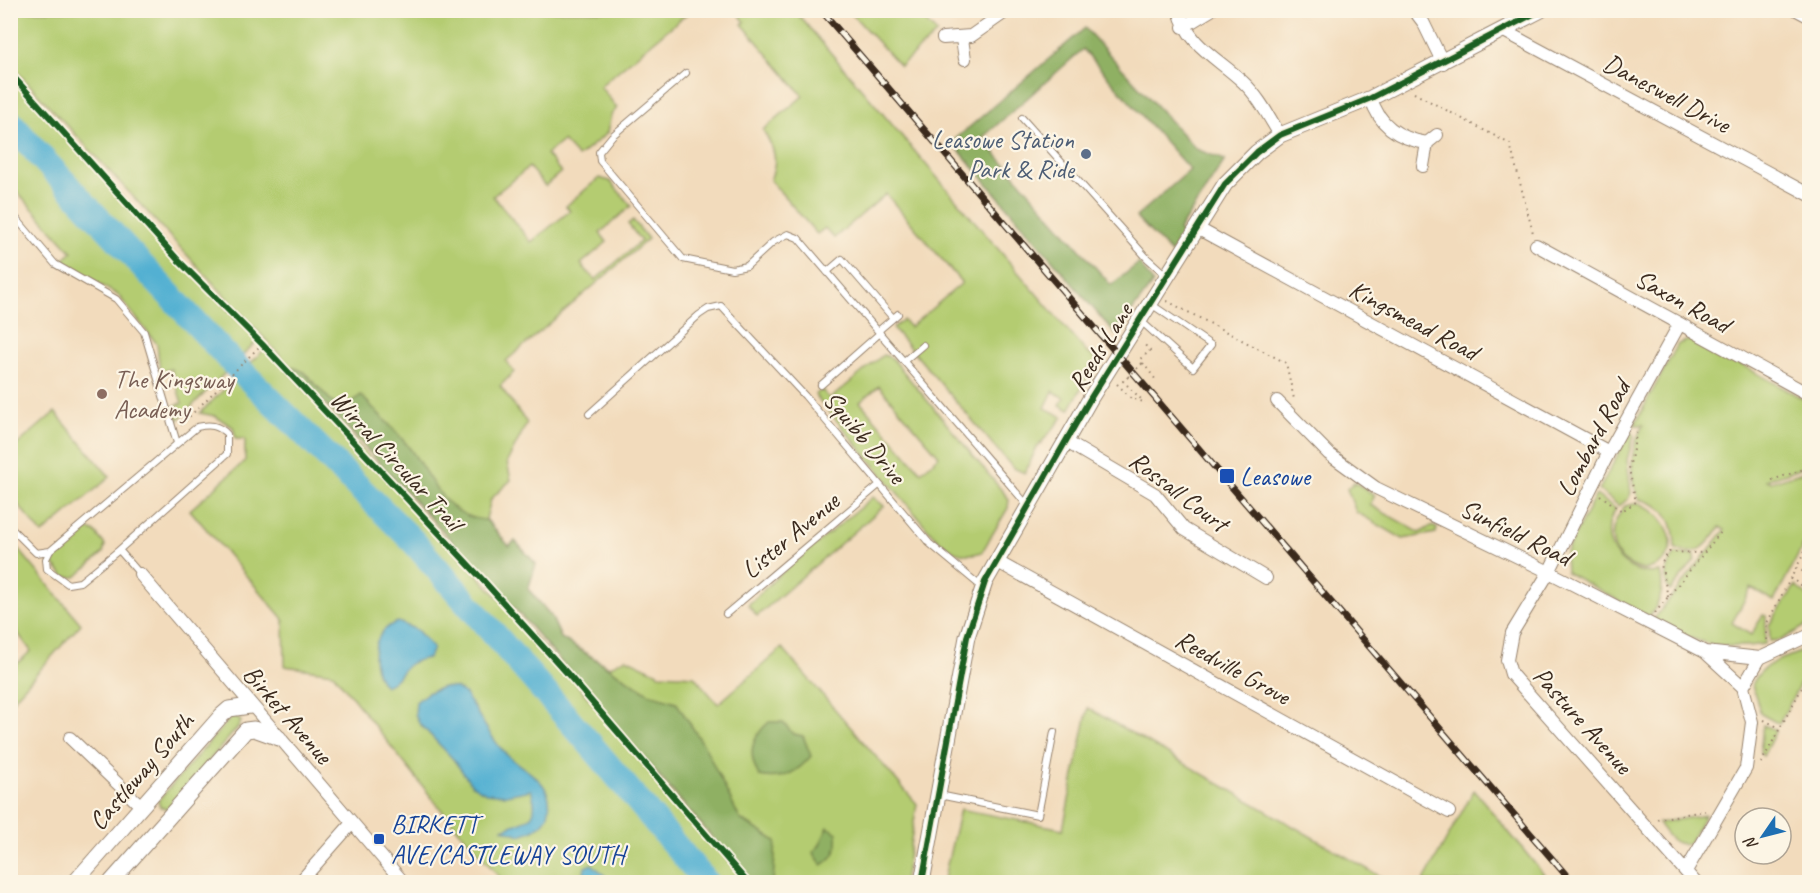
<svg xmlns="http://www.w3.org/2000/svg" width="1820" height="893" viewBox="0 0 1820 893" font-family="Caveat,sans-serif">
<rect width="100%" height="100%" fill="#fcf5e5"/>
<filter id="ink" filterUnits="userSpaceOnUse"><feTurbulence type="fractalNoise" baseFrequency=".0167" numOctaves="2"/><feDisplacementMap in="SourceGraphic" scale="12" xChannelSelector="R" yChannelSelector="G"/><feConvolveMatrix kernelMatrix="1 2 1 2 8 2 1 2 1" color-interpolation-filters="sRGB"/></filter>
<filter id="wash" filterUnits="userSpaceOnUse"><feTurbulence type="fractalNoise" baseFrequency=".008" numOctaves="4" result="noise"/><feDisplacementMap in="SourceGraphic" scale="24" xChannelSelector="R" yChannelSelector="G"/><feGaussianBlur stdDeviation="1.35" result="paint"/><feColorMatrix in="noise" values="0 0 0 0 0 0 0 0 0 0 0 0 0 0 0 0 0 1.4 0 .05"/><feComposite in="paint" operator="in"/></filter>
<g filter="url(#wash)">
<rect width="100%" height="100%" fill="#f2dbbc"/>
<!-- green -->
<path fill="#b4cc71" stroke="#787b48" stroke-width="1.5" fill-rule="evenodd" d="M11,11h679l-90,75 17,22 -6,7 -4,18 -29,24 -15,-16 -17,13 15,18 -16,14 -16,-19 -36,29 38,46 39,-31 -4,-5 33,-28 11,3 21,25 -31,27 7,9 -26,22 14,16 46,-39 -13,-17 5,-4 15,19 -142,122 8,11 -14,14 27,37 -20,39 4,18 -20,19 -5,20 23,27 6,-5 21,23 -8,25 23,27 10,22 48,29 17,-9 34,16 34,2 24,28 64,-56 135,156 -13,78h-153l-233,-270 -507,-547z
M736,11h59l292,342 11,6 -29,51 -9,-5 4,-7 -11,-7 -8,17 18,9 -27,32 -11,24 -12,-5 -120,-140 10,-8 7,7 52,-44 -76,-89 -52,44 -9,-10 -8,6 -47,-54c9,-20 4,-32 -7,-50l40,-34 -61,-72 3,-2z
M849,11h66l22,22 -37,33z
M10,73l169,188 79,79 -80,80 -7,-13 11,-4 -11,-34 -11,3 -3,-28 -39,-49 -57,-33 11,-10 -61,-67v-63l113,125 -113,-131z
M1689,340l9,1 111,61v48l-2,2 2,13 -43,15 5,2 38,-12v64l-35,67 -23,-13 -19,35 19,12 12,-20 3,1 -1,28c-47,7 -71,-2 -112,-24l72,-90 -5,-3c-11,16 -23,33 -45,21 0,-26 -8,-43 -36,-49 -12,-25 -9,-49 4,-74h-9l44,-81z
M266,348l137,145 163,179 181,210h-243l-57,-65 -114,-144 -48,-7 -1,-46 -94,-110 55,-49v-22h-9l-3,-12 -18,-11 -15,-3z
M883,355l9,3 117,141 -1,9 -26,44c-21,7 -34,-3 -49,-17l-118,-140 7,-5 8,9zM879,386l60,70 -18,16 -61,-70z
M55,412l55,65 -68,57 -31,-38v-46z
M1631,430l3,5 -7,25 4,33 -3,6 -9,7 -20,-16z
M1354,482l21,13 -5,10 50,28 11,-7 6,2 -1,5 -33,6 -47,-27 -9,-23z
M1596,495l20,14c-22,31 8,70 44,63 5,19 0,30 -11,45l-83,-45 -1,-18z
M873,497l11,9 -127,110 -9,-11 32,-31z
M1639,503c33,13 49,58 5,67 -35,-8 -40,-38 -19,-64z
M88,530l6,1 11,14 -2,8 -27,24h-11l-13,-14 3,-6z
M11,540l70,84 -70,78v-33l20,-18 -20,-27z
M1675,554l20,1v5l-25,31c-9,-13 -3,-26 5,-37z
M1795,586l14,11v27l-28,16 -11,1 -1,-16z
M1809,647v20l-30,57 -18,-10 -9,-29c14,-28 33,-23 57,-38z
M1088,708l302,174h-447l17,-73 103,20z
M233,715l8,6 -2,5 -72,83 -7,-2 -2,-6z
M1763,725l13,5 -13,26 -3,-3z
M1474,790l76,92h-127z
M1705,815l-16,28c-16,4 -22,-8 -31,-20z"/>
<!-- forest -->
<path fill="#8fb063" stroke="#656d40" stroke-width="1.5" d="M1085,28l111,121 29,11 -46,70 3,4 -11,19 -35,-36 54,-47 -107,-121 -101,89 129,147 28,-22 14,20 -38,51 -163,-192z
M290,366l14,6 30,32h15l12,-9c15,17 33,33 47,51 23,30 35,71 78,74l23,26 6,-5 21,23 -8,25 23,27 10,22 89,56 26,8 29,45 35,72 36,22 -3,41h-22l-233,-270z
M769,722h14l10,12 10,2 8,20c-14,17 -29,25 -52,20 -12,-22 -8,-38 10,-54z
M828,827l9,6c1,16 -1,24 -15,32l-9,-13 6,-6z"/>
<!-- water -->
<path fill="#53b0d2" stroke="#476d78" stroke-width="1.5" d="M398,622l19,8 16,18 -4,10c-32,4 -24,21 -44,28 -17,-18 -15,-56 13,-64z
M443,687l13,1 8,5c14,19 24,41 39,58 16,19 51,27 46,59 -2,15 -15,21 -29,25l-17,-6c21,-10 39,-6 28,-39l-25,5 -20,-2 -14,-8 -19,-26 -34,-36 -4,-9 1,-12 11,-9z
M592,864l20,18h-24l-4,-9 1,-6z"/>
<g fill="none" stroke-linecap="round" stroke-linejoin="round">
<!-- river -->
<path stroke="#53b0d2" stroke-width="26" d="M10,122l30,34 191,205 182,180 177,203 116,138"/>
</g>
</g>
<g filter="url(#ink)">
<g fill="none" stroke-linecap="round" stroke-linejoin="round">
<defs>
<path id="service" d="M686,73l-74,63 -13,16 1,9 83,98 49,10 15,-3 26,-24 15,-8 10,4 230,268
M1022,118l125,140 20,18
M10,211l45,53 61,35 28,33 33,111
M827,272l15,-13 51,59
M1141,321l52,47 18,-23 -60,-41
M878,331l20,-17
M904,361l19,-16
M821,385l59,-52
M589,414l110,-99 9,-6 13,-3 84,90 124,147 54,45
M10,527l26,26 14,-2
M119,550l108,-96v-20c-9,-9 -17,-10 -30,-7l-147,124 -4,8 1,10 21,15 12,-2 39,-32 21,24
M726,614l153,-129
M939,795l99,20 16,-83"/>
<path id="minor" d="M1179,10c9,36 39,48 64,72 16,15 26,35 37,53
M1414,10l9,12 20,41
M1797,10l13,7
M1183,27l28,-17
M1504,31l306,164
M943,38l28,-2 37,-26
M962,39l3,20
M1371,98c8,28 29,41 56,45l10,-8
M1423,166l4,-23
M1197,228l412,224
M1536,245l274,150
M1679,325l-70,127 -60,120 -37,61 -5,27 4,14 184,208
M1277,401l52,53 47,34 173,84 156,80 55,6
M1065,441l90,53 29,35 82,49
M996,561l453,251
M140,574l263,308
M1705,652l38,35
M70,738l71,68
M1686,871l60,-103 6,-46 -9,-35 17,-29 50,-23
M300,882l52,-59"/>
<path id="tertiary" d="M75,882l146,-166 8,-7 21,-3
M111,882l135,-152 8,-1 25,9
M922,882l45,-245 18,-55 105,-183 135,-215 32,-32 23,-17 91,-37 170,-88"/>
</defs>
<!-- service casing -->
<use href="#service" stroke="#96826d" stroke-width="8"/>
<!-- minor casing -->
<use href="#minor" stroke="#96826d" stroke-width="14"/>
<!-- tertiary casing -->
<use href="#tertiary" stroke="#96826d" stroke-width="17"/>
<!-- path -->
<path stroke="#96826d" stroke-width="2" stroke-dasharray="1.5 4.5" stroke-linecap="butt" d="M1414,93l96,51 23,89
M1167,301l119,62 8,36
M1143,363l13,17
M1142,364l-2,-5 10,-8 -6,-7
M1128,377l-5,4 21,21
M1117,384l15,15 12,3
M181,425l81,-81
M1772,480l38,-13
M1600,495l22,16 14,-9 -7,-33 8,-39
M1796,568l14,7
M1790,578l20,13
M1668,597l-7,-33 8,-12 35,1
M1655,613l66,-81
M1767,640v-17l43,-81
M1764,720l16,8
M1761,763l49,-90
M1657,819l48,-8"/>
<!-- service -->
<use href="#service" stroke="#fff" stroke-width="6"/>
<!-- minor -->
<use href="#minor" stroke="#fff" stroke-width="12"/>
<!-- tertiary -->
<use href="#tertiary" stroke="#fff" stroke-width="15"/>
<defs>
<path id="rail" d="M821,10l751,872"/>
</defs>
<!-- rail casing -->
<use href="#rail" stroke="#3b2a1e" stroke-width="7"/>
<!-- rail -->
<use href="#rail" stroke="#fcf5e5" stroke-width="4.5" stroke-dasharray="14" stroke-linecap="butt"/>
<!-- path-bridge -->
<path stroke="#96826d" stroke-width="2" stroke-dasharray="1.5 4.5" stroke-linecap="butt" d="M1128,377l14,-13"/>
<defs>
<path id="cycleway" d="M10,73l169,188 83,83 219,234 85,94 181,210
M922,882l45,-245 18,-55 105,-183 135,-215 32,-32 23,-17 91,-37 170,-88"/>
</defs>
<!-- cycleway casing -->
<use href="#cycleway" stroke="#fcf5e5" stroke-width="10"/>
<!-- cycleway -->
<use href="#cycleway" stroke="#1b5e20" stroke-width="6"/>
</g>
</g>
<!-- markers -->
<circle fill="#5c6f8a" stroke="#fcf5e5" stroke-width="2" cx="1086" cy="154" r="6"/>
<circle fill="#8d6e63" stroke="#fcf5e5" stroke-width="2" cx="102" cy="394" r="6"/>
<g fill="#1a4fb4" stroke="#fcf5e5" stroke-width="2">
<rect x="1219" y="468" width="16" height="16" rx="3"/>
<rect x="373" y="833" width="12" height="12" rx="3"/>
</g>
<g text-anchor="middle" stroke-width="4.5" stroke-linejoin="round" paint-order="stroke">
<!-- street labels -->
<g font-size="26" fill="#3b2a1e" stroke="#fcf5e5">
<text transform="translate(1667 93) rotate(28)" y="9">Daneswell Drive</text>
<text transform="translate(1683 301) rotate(29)" y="9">Saxon Road</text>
<text transform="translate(1414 320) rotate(28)" y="9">Kingsmead Road</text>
<text transform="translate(1100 347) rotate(-58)" y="9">Reeds Lane</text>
<text transform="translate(865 437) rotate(50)" y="9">Squibb Drive</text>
<text transform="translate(1593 438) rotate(-62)" y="9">Lombard Road</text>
<text transform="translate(397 460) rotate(47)" y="9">Wirral Circular Trail</text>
<text transform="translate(1179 491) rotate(37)" y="9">Rossall Court</text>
<text transform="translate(1516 532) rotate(26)" y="9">Sunfield Road</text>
<text transform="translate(790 535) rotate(-40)" y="9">Lister Avenue</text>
<text transform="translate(1233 667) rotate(29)" y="9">Reedville Grove</text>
<text transform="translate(288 714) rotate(49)" y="9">Birket Avenue</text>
<text transform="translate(1583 720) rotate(48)" y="9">Pasture Avenue</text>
<text transform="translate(141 771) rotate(-49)" y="9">Castleway South</text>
</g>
<!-- service labels -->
<g font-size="26" fill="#4e5e75" stroke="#fcf5e5" text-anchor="end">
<text x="1074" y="148">Leasowe Station<tspan x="1074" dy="30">Park &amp; Ride</tspan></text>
</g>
<!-- education labels -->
<g font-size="26" fill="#785e54" stroke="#fcf5e5" text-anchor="start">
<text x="114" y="388">The Kingsway<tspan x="114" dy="30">Academy</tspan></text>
</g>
<!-- transit labels -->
<g font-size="26" fill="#164399" stroke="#fcf5e5" text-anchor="start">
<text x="1240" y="485">Leasowe</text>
<text x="391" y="833">BIRKETT<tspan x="391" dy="30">AVE/CASTLEWAY SOUTH</tspan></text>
</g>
</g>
<!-- margin -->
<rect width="1820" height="893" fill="none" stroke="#fcf5e5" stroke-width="36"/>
<!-- north arrow -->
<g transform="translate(1763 836) rotate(235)"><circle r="28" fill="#fcf5e5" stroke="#afa495" stroke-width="1.5"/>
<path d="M0-4.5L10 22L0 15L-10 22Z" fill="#1f6fb2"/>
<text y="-9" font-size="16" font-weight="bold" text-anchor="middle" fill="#3b2a1e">N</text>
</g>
</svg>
